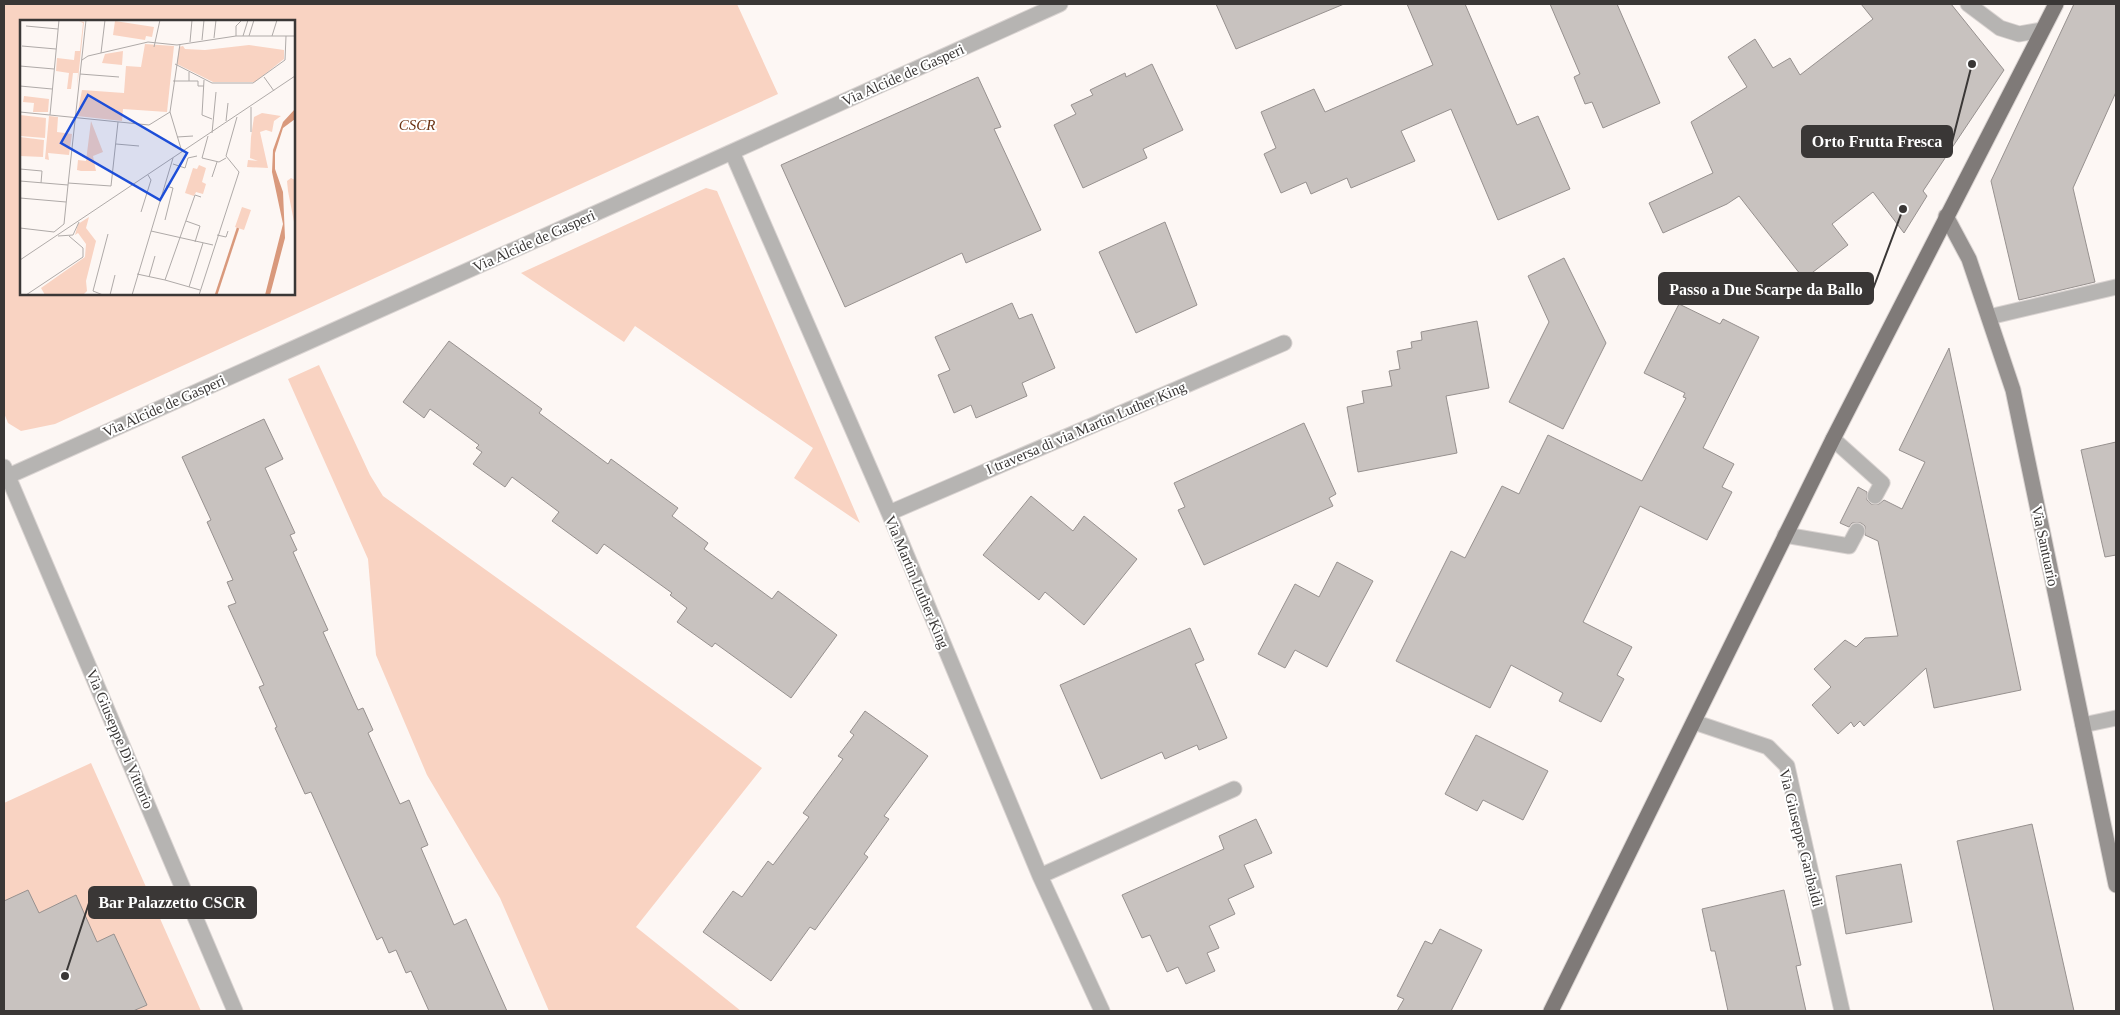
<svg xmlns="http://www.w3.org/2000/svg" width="2120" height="1015" viewBox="0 0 2120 1015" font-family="'Times New Roman',serif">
<rect width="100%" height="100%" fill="#fdf7f4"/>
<!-- green -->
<path fill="#f9d3c2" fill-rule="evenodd" d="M4,4h733l41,90 -723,330 -34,7 -13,-8 -4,-10zM21,21h273v273h-273z
M706,188l11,3 143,332 -66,-45 19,-30 -178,-122 -11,16 -103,-69z
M319,365l51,110 13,21 379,272 -126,159 105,84h-192l-49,-113 -73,-123 -51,-120 -8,-96 -80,-180z
M91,763l110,248h-197v-208z"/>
<!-- building -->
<path fill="#c8c2bf" stroke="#97918f" d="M1216,4h128l-108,45z
M1407,4h58l52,121 21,-9 32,73 -72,31 -47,-111 -50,22 14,30 -64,27 -4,-10 -36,16 -5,-12 -25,11 -17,-39 12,-6 -15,-36 53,-23 11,23 108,-47z
M1550,4h67l43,99 -57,25 -11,-26 -7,2 -11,-27 6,-3z
M1861,4h90l53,66 -81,121 4,5 -23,37 -31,-41 -41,32 16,21 -44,34 -65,-83 -12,8 -64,29 -14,-30 64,-30 -22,-51 56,-35 -19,-30 27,-18 18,29 17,-10 10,17 73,-56z
M2074,4h42v88l-43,96 22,94 -76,18 -28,-119z
M1152,64l31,66 -40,19 4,9 -64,30 -29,-63 22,-11 -5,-9 22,-10 -3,-5 35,-17 1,4z
M978,77l23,50 -7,2 47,101 -75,33 -4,-10 -117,54 -64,-142z
M1165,222l32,83 -61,28 -37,-81z
M1564,258l42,85 -43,86 -54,-27 40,-80 -21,-46z
M1012,303l7,16 13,-5 23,54 -33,15 5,13 -51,22 -5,-13 -17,8 -16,-38 12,-5 -15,-33z
M1679,304l41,20 3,-5 36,18 -56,111 31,16 -12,23 10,5 -25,48 -67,-34 -57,116 49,25 -15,28 7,4 -23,43 -42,-21 4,-8 -52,-28 -21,43 -94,-47 55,-110 14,7 37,-72 17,8 29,-59 94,46 44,-83 -3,-1 2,-4 -41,-20z
M1477,321l12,67 -43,8 11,57 -99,19 -11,-65 17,-4 -2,-12 30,-5 -3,-15 11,-2 -3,-18 15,-3 -1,-6 11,-2 -1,-8z
M449,341l93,68 -3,4 69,51 3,-5 67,49 -6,8 36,27 -4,6 68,50 6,-8 59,44 -46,63 -76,-55 -3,4 -35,-25 10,-14 -17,-13 2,-2 -68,-49 -7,10 -45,-33 7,-9 -47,-35 -7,10 -32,-23 9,-12 -6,-4 3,-3 -49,-36 -6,9 -21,-16z
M1949,348l72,342 -87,18 -8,-40 -62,58 -4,-5 -6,6 -3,-5 -13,12 -26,-29 19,-18 -17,-18 31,-29 11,7 9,-9 33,-2 -20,-95 -13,-6v-9l-4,-3h-9l-3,4 -9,-4 18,-36 9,5v8l4,4h8l5,-4 18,9 23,-47 -26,-12z
M264,419l19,40 -18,9 30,65 -5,2 7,15 -4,2 35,78 -5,2 35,78 5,-2 10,22 -5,3 32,71 9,-4 19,45 -7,3 33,77 12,-6 41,92h-78l-18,-40 -5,2 -10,-23 -7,3 -7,-16 -5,3 -66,-148 -6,2 -30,-66 2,-1 -18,-40 5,-2 -36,-79 8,-3 -9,-21 6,-2 -26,-58 4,-2 -29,-63z
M1304,423l32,71 -7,4 4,8 -129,59 -26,-55 7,-3 -11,-24z
M2116,442v113l-11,2 -24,-107z
M1031,496l42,35 11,-15 53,43 -53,66 -39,-33 -6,8 -56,-45z
M1337,562l36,19 -46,86 -32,-17 -10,18 -27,-14 37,-70 24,13z
M1190,628l14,32 -9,4 32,74 -28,12 -2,-5 -32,14 -3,-7 -61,27 -41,-94z
M865,711l63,45 -44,60 5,3 -25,35 4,3 -53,73 -5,-3 -39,54 -68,-49 30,-41 9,6 26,-36 5,4 36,-48 -6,-4 40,-54 -5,-3 16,-21 -4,-3z
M1476,735l72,36 -25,49 -40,-20 -6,11 -32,-17z
M1256,819l16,34 -28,12 10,22 -26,12 7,15 -26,12 10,22 -12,5 8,18 -29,13 -8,-17 -11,5 -17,-37 -8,3 -20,-43 102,-46 -5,-13z
M2032,824l42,187h-80l-37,-170z
M1901,864l11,58 -66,12 -10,-58z
M28,890l11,23 37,-18 21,47 17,-8 33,71 -14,6h-129v-110z
M1784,890l17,75 -5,1 10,45h-78l-13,-60h-4l-9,-42z
M1440,929l42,21 -31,61h-54l7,-12 -7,-3 28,-55 7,3z"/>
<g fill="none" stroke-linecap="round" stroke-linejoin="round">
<defs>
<path id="lane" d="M1833,439l49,44 -7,13
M1785,535l64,11 8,-15"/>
<path id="street" d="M1968,4l32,24 19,6 23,-4
M732,152l157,361 151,363 62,135
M1989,317l127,-30
M4,467l231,544
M4,478l610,-273 446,-201
M889,513l395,-170
M1694,722l74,25 19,19 55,245
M2083,725l33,-7
M1040,876l194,-87"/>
<path id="secondary" d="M1946,216l23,43 44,131 103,495"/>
<path id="primary" d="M1551,1011l282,-572 223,-435"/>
</defs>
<!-- lane casing -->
<use href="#lane" stroke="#dad4d2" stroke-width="17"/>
<!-- street casing -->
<use href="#street" stroke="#dad4d2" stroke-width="17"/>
<!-- secondary casing -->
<use href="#secondary" stroke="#dad4d2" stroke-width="17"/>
<!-- primary casing -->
<use href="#primary" stroke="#dad4d2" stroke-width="17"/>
<!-- lane -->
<use href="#lane" stroke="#b6b4b2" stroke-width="15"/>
<!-- street -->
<use href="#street" stroke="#b6b4b2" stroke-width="15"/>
<!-- secondary -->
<use href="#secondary" stroke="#969290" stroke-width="15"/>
<!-- primary -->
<use href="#primary" stroke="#7f7a78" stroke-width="15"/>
</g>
<g text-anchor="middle" stroke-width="4" stroke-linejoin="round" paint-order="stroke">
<!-- street labels -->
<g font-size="15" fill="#3a3736" stroke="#fff">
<text transform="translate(903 75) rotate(-24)" y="5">Via Alcide de Gasperi</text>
<text transform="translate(534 241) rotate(-24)" y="5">Via Alcide de Gasperi</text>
<text transform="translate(164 406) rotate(-24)" y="5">Via Alcide de Gasperi</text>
<text transform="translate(1086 428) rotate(-23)" y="5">I traversa di via Martin Luther King</text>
<text transform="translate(2045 546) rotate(78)" y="5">Via Santuario</text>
<text transform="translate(917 582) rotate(67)" y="5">Via Martin Luther King</text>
<text transform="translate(120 739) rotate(67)" y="5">Via Giuseppe Di Vittorio</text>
<text transform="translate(1801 838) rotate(76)" y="5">Via Giuseppe Garibaldi</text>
</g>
<!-- park labels -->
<g font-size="15" font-style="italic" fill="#6c3212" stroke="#fff">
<text x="417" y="130">CSCR</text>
</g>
</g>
<!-- overview -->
<g transform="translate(20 20)">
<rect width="275" height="275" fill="#fdf7f4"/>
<path d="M59,1l5,1 -7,67 1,-16h-5l-2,16h-4l2,-16 -13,-2 1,-13 17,2 1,-9h5l3,-28zM95,1l39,6 -2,10 -6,-1 -1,4 -32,-5zM125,24l29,2 -7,66 -44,-3 -1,12 -45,-5 5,-26 42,3 2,-27 15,1zM229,25l35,5v9l-29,23h-42l-36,-18 2,-17 4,-1 2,3 20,1zM103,31l-1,14 -20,-2 3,-9zM4,76l25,3 -1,13h-15l1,-9 -11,-1zM242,93l19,3 -7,5 -2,11 -6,-2 -6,2 8,36 -21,-1 1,-7 10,1 -8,-3 1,-21 3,-20zM0,95l26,3 -1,20 -25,-2zM29,96l9,1 -1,15 15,2 -3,21 -21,-2 1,7 -4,-1zM71,101l12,31 -10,4 3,15h-15l-4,-1 1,-10 8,1zM0,117l24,3 -1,17 -23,-1zM179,145l7,3 -4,14 4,2 -3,10 -7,-2 -2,4 -9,-3 8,-25 4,1zM271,158l4,2v47l-7,-36 -1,-10zM222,187l9,3 -7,20 -9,-3zM69,197l-3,11 10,13 -10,40 1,10 -4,4h-38l-4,-7 44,-31 1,-13 -8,-11 -3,2 3,-11z" fill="#f9d3c2"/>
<path d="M275,89v10l-12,9 -8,25v16l8,23 2,46 -15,57h-5l18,-71 -11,-52 1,-22 10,-28z" fill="#d9997c"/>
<path fill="none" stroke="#d9997c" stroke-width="2.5" d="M196,275l22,-67"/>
<path fill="none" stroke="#afaaa8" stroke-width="1" d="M6,6l32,3M216,16v-10l6,-6M223,16l5,-16M229,16l5,-16M252,16l5,-16M194,18l2,-18M182,20l2,-20M170,22l2,-22M160,24l-10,68 12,40M2,26l34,3M134,27l6,-27M81,33l4,-33M62,40l6,-4 60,-14 29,3 59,-9h59M155,44l37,19h41l32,-23 1,-24M0,46l34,3M169,52v9h9v5h6M60,54l39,3M244,57l10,14M184,60l-2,35 10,4M153,61h16M0,66l32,3M231,87v25M0,92l129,13 21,-13M30,95l9,-95M206,101l2,-18M192,113l4,-41M188,116l-6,22 17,4 7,-4M157,117l16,-1M96,124l23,2M153,144l12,4 3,-10 9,-2M0,149l22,2 -1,12M192,157l5,-15M0,161l48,4 18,-165M48,163l43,3 7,-64M0,178l46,4M121,192l10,-32 -3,-5M145,200l8,-32 -7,-2M166,201l14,5 -5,16M44,204l4,-39M0,208l34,4 10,-8M131,211l62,14M197,215l9,2 2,-6M38,216l15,-1 6,-13M0,240l275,-184M117,254l28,6 30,-85 6,2M129,257l6,-21M145,260l35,10M169,267l14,-44M6,275l57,-38v-9l-14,-12M83,275l-10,-4 15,-57M90,275l5,-20M112,275l41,-137M179,275l40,-123 -13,-16 11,-39"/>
<path fill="#1d4ed8" fill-opacity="0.15" stroke="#1d4ed8" stroke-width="2.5" d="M68,75l99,58 -27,47 -99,-57z"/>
<rect width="275" height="275" fill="none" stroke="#3a3736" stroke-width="2.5"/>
</g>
<!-- callouts -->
<path fill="none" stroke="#3a3736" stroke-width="2" d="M1972 64L1952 142M1903 209L1873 289M65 976L89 903"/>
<g fill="#3a3736" stroke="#fff" stroke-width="2">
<circle cx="1972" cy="64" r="5"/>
<circle cx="1903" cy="209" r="5"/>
<circle cx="65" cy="976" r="5"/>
</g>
<g fill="#3a3736" stroke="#3a3736" stroke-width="2">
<rect x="1802" y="126" width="150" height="31" rx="5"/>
<rect x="1659" y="273" width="214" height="31" rx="5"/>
<rect x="89" y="887" width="167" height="31" rx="5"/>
</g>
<g font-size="16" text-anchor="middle" font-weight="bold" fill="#fff">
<text x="1877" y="147">Orto Frutta Fresca</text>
<text x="1766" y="295">Passo a Due Scarpe da Ballo</text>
<text x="172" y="908">Bar Palazzetto CSCR</text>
</g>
<!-- border -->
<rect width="2120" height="1015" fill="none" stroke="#3a3736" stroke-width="10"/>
</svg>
